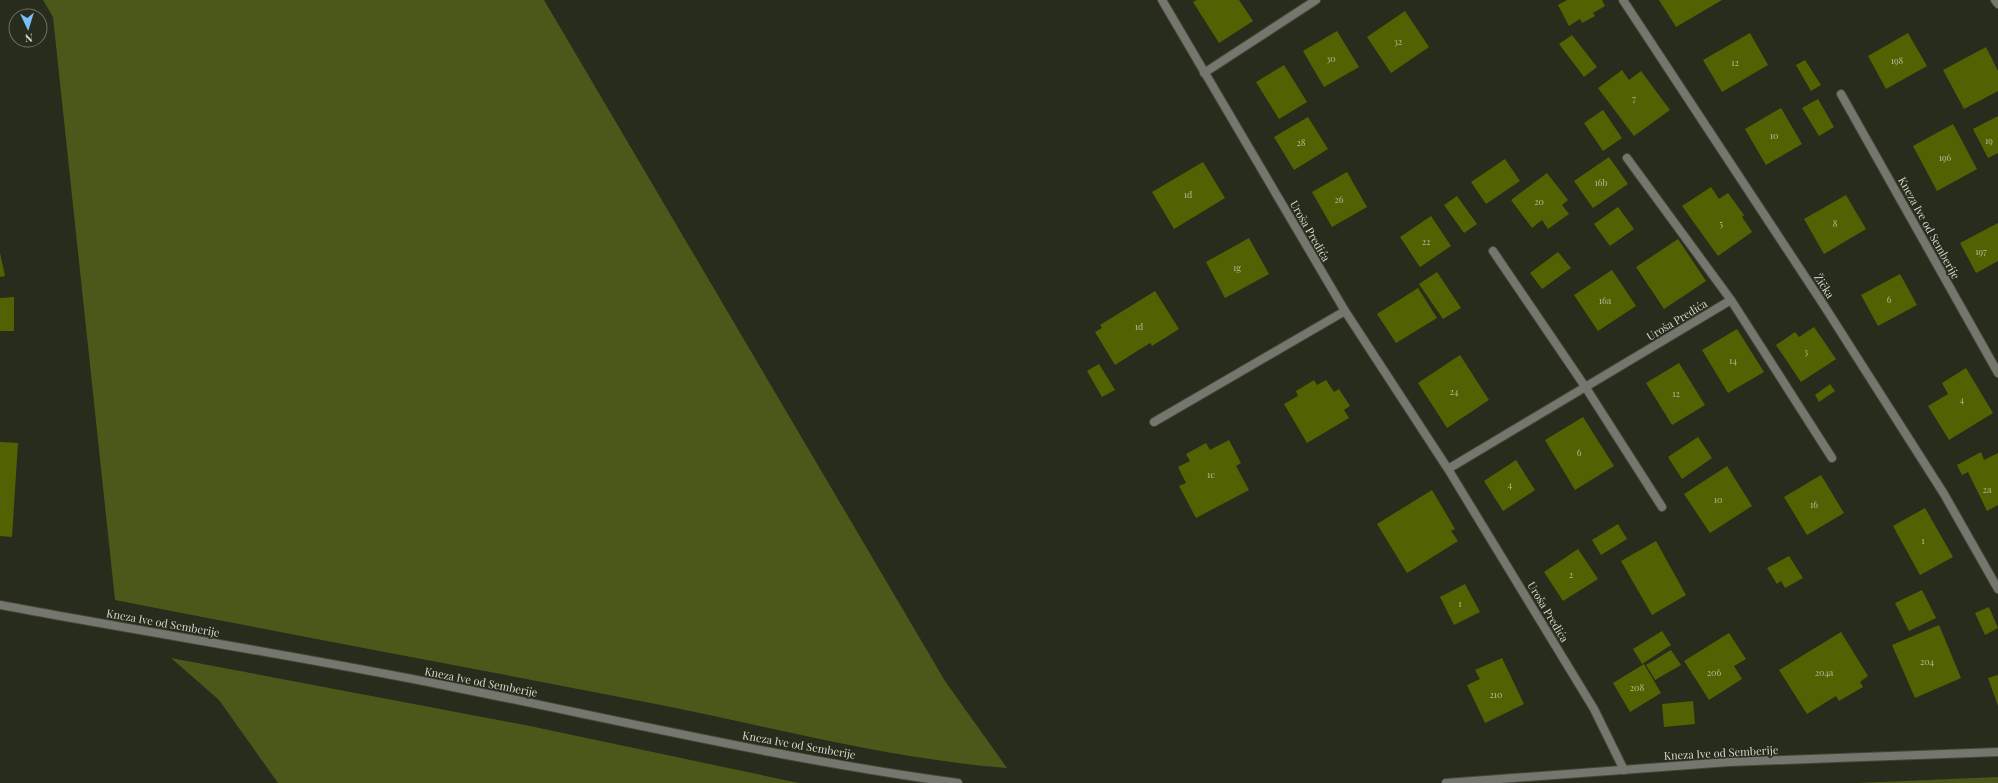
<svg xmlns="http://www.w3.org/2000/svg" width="1998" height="783" viewBox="0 0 1998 783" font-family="'Playfair Display',serif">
<rect width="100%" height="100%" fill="#272c1c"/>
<!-- green -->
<path fill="#4b5819" d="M43,0h501l401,681 62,87c-116,-9 -228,-39 -341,-62 -184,-36 -368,-70 -551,-106l-62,-583z
M171,658l359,68 269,57h-521l-59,-83z
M1998,777v6h-141z"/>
<!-- building -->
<path fill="#526202" d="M1197,0h42l14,21 -34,22 -26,-41z
M1567,0h35l3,6 -12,7 2,3 -13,7 -2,-4 -11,7 -11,-21z
M1659,0h63l-46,27z
M1405,11l24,36 -38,26 -24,-36z
M1337,31l22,36 -35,20 -21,-36z
M1750,33l18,32 -46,27 -19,-32z
M1908,33l19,33 -41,23 -18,-33z
M1572,35l25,32 -13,10 -25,-33z
M1986,47l12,24v20l-34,18 -21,-39z
M1805,60l16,25 -10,6 -15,-26z
M1284,65l23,37 -28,17 -23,-37z
M1622,70l7,10 12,-9 29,39 -36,26 -36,-48z
M1818,99l16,28 -15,9 -17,-28z
M1781,108l21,36 -36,21 -21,-36z
M1603,110l19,28 -19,13 -19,-28z
M1998,116v37l-10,5 -15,-29z
M1308,117l20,32 -34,21 -20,-33z
M1953,124l24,45 -40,22 -24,-45z
M1609,157l19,27 -35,24 -19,-27z
M1505,159l15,22 -34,23 -15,-22z
M1203,162l22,36 -51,31 -22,-37z
M1347,172l20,35 -35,20 -20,-35z
M1547,173l21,27 -6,5 7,9 -21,15 -6,-9 -10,8 -21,-28z
M1711,187l8,12 9,-6 16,22 -2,2 10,15 -34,24 -36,-50z
M1846,195l20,34 -42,25 -20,-35z
M1457,196l20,28 -13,9 -20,-28z
M1618,207l16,22 -24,17 -16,-22z
M1431,216l20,30 -31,21 -20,-30z
M1998,223v38l-22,12 -16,-30z
M1249,238l20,36 -44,24 -19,-36z
M1678,239l28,42 -42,28 -28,-42z
M1558,252l13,16 -29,21 -12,-16z
M0,253l5,23 -5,1z
M1612,270l24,36 -38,25 -24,-36z
M1437,272l24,36 -18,11 -24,-35z
M1900,274l17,31 -39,21 -17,-31z
M1418,288l19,30 -41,25 -19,-29z
M1155,291l24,38 -27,17 -2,-3 -35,22 -20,-33 7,-4 -2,-3z
M14,297v34h-14v-33z
M1814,327l22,32 -35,23 -25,-37 19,-13 4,5z
M1737,329l27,43 -36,21 -26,-43z
M1460,355l29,45 -42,28 -29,-45z
M1679,363l26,42 -33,20 -26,-42z
M1099,364l16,26 -13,7 -15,-26z
M1966,368l27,45 -44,27 -21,-34 20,-12 -6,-11z
M1314,380l3,5 9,-5 8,12 5,-3 11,17 -6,4 5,8 -42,25 -23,-39 14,-8 -2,-5z
M1830,384l5,7 -16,11 -4,-7z
M1583,417l31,49 -39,24 -30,-50z
M1698,437l14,21 -30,21 -14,-22z
M1229,440l12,23 -5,3 13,24 -53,28 -17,-32 7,-3 -8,-16 12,-6 -4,-7 20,-11 4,7z
M0,442l18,1 -6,94 -12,-1z
M1981,452l3,8 14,-7v52l-11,6 -19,-39 -6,3 -5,-10z
M1516,460l19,30 -32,21 -19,-30z
M1727,466l25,40 -42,27 -26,-39z
M1821,475l23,38 -37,22 -23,-38z
M1432,490l23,39 -4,2 7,10 -51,32 -30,-49z
M1925,508l28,49 -33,18 -27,-49z
M1618,524l9,15 -26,16 -9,-15z
M1656,541l30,54 -34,20 -31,-54z
M1578,549l20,30 -35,22 -19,-29z
M1789,556l14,22 -18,10 -4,-7 -4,3 -10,-16z
M1465,584l15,28 -26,13 -14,-28z
M1922,590l14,28 -27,13 -14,-28z
M1989,607l9,21 -13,7 -10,-22z
M1939,625l22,53 -46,20 -23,-53z
M1662,631l9,14 -29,19 -9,-15z
M1841,632l27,44 -8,6 3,5 -24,14 -3,-5 -29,18 -28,-44z
M1729,633l17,26 -12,7 8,13 -33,21 -25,-39z
M1671,650l10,15 -26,15 -9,-15z
M1502,658l22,46 -39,19 -18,-38 13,-6 -5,-9z
M1644,664l17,29 -31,19 -17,-29z
M1998,675v31l-10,-28z
M1693,701l2,23 -31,3 -2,-23z"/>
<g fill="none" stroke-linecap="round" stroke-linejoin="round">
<defs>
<path id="minor" d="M1162,0l183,311 103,158 146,240 30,61
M1623,0l200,304 121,190 54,95
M1995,0l3,4
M1204,73l112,-73
M1841,94l157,279
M1627,158l104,142 101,158
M1493,251l93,137 76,119
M1154,422l191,-111
M1448,469l283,-169"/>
<path id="tertiary" d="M0,605c149,28 299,51 448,81 170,34 339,74 510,97
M1446,783l283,-21 269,-10"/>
</defs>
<!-- minor casing -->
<use href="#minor" stroke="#434838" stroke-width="10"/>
<!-- tertiary casing -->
<use href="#tertiary" stroke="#434838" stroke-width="10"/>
<!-- minor -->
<use href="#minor" stroke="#75776f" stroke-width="8"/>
<!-- tertiary -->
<use href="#tertiary" stroke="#75776f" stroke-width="8"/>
</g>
<g text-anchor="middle" stroke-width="3" stroke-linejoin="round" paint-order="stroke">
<!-- number labels -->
<g font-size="9" fill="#b4ba9b">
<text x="1398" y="45">32</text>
<text x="1331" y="62">30</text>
<text x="1897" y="64">198</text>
<text x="1735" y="66">12</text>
<text x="1634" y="102">7</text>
<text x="1774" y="139">10</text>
<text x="1989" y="144">19</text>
<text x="1301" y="146">28</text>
<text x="1945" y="161">196</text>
<text x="1601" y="186">16b</text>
<text x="1188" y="198">1d</text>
<text x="1339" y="203">26</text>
<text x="1539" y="205">20</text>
<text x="1721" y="227">5</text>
<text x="1835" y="227">8</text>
<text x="1426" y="245">22</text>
<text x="1981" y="255">197</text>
<text x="1237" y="271">1g</text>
<text x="1889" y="303">6</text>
<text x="1605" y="304">16a</text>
<text x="1139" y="330">1đ</text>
<text x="1806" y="355">3</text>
<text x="1733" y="364">14</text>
<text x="1454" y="395">24</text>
<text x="1676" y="397">12</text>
<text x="1962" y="403">4</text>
<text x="1579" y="456">6</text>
<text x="1211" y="478">1e</text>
<text x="1510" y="488">4</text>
<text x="1987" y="493">2a</text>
<text x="1718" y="503">10</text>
<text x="1814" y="508">16</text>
<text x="1923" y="544">1</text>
<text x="1571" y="578">2</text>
<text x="1460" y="607">1</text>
<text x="1927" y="665">204</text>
<text x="1714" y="676">206</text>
<text x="1824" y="676">204a</text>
<text x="1637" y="691">208</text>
<text x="1496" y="698">210</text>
</g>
<!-- street labels -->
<g font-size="11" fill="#d5d8ce" stroke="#272c1c">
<text transform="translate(1929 228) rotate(61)" y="4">Kneza Ive od Semberije</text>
<text transform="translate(1310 231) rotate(60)" y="4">Uroša Predića</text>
<text transform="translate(1824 286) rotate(57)" y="4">Žička</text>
<text transform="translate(1677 320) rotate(-31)" y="4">Uroša Predića</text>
<text transform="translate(1548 612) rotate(59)" y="4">Uroša Predića</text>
<text transform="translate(163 623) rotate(10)" y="4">Kneza Ive od Semberije</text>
<text transform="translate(481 682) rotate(11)" y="4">Kneza Ive od Semberije</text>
<text transform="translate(799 745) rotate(10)" y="4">Kneza Ive od Semberije</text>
<text transform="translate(1721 753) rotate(-3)" y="4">Kneza Ive od Semberije</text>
</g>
</g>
<!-- north arrow -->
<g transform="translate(28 28) rotate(176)"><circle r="19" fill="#272c1c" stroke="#6d7163"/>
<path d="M0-3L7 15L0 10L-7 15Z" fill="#7abff8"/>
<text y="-6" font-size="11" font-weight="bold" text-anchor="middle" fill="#d5d8ce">N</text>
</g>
</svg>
